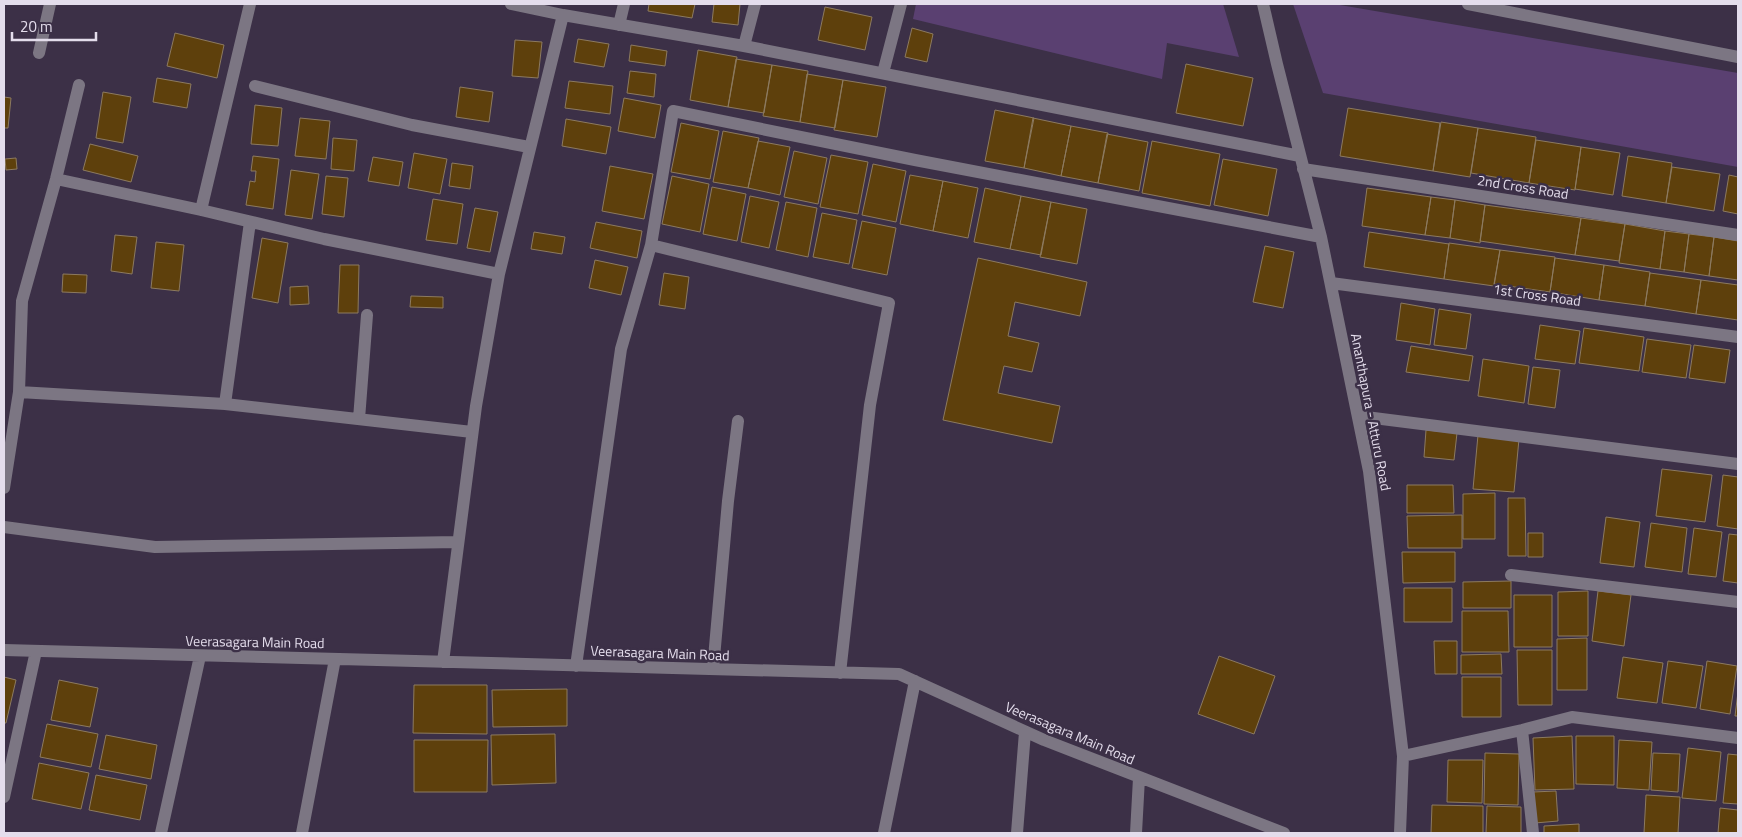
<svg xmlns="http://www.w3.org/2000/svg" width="1742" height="837" viewBox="0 0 1742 837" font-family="'Titillium Web',sans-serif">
<rect width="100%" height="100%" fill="#3c3047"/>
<!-- green -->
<path fill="#5a4071" d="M916,4h307l16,53 -72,-14 -5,36 -249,-60z
M1293,4h41l404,69v94l-415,-74z"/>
<!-- building -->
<path fill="#5e400c" stroke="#8c7a60" d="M649,4h46l-3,14 -44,-7z
M714,4h26l-2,21 -26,-3z
M825,7l47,10 -7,33 -47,-10z
M912,28l21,6 -6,28 -22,-5z
M175,33l49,12 -7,33 -50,-12z
M578,39l31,5 -5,23 -30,-5z
M515,40l27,2 -4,36 -26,-2z
M631,45l36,6 -2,15 -36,-5z
M698,50l39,7 -9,50 -38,-7z
M736,59l36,6 -8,48 -36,-6z
M1186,64l67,14 -10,48 -67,-13z
M772,65l36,6 -8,51 -37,-6z
M630,71l26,3 -2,23 -27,-4z
M807,74l36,6 -8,48 -35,-6z
M157,78l34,6 -4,24 -34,-6z
M843,80l43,7 -9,50 -43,-7z
M569,81l44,5 -3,28 -45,-6z
M460,87l33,5 -4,30 -33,-5z
M103,92l28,5 -8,46 -27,-5z
M4,97l7,1 -3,30h-4z
M624,98l37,7 -6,33 -37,-7z
M255,105l27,3 -4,38 -27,-2z
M1348,108l92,15 -7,48 -93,-15z
M995,110l39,8 -10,50 -39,-7z
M300,118l30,3 -4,38 -31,-3z
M1033,118l38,8 -10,50 -37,-8z
M566,119l45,8 -5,27 -44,-8z
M1441,122l37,6 -8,49 -37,-6z
M681,123l38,8 -9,48 -39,-7z
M1071,126l37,7 -10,50 -37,-7z
M1478,128l58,9 -7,46 -58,-10z
M723,131l36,7 -11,50 -35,-6z
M1107,134l41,8 -9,49 -41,-8z
M333,138l24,2 -3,31 -23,-2z
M1536,140l45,7 -6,43 -46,-7z
M758,141l32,6 -10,48 -32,-7z
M1152,141l68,13 -10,52 -68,-13z
M90,144l48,12 -7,26 -48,-12z
M1581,147l39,6 -7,42 -38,-6z
M794,151l33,7 -9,46 -34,-7z
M414,153l33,6 -7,35 -32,-6z
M831,155l37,7 -10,52 -38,-7z
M253,156l26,3 -6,50 -27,-4 4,-24 5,1 1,-11h-5z
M1628,156l44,7 -6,40 -44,-7z
M373,157l30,5 -4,24 -31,-5z
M16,158l1,11 -11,1 -1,-11z
M1223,159l54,10 -9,47 -54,-11z
M452,163l21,3 -3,23 -21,-3z
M873,164l33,7 -10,51 -34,-7z
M610,166l43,8 -9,45 -42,-8z
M1672,167l48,7 -6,37 -48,-8z
M291,170l28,4 -7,45 -27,-4z
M910,175l33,6 -10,50 -33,-7z
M1729,175l9,2v37l-15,-3z
M326,176l22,2 -4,39 -22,-3z
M672,176l37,8 -9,48 -38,-8z
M943,181l35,7 -10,50 -35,-7z
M712,187l34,7 -9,47 -34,-7z
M985,188l36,8 -11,53 -36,-7z
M1367,188l64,9 -6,38 -63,-9z
M750,196l29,6 -10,46 -28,-6z
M1021,196l30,6 -10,53 -31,-6z
M1431,197l24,3 -5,38 -25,-3z
M433,199l30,5 -6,40 -31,-4z
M1455,200l30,5 -5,38 -30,-5z
M786,202l31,6 -9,49 -32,-7z
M1051,202l36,7 -10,55 -37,-7z
M1485,205l96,13 -6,37 -95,-14z
M475,208l23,4 -8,40 -23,-4z
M822,213l35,7 -8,44 -36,-7z
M1581,218l44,6 -6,37 -44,-6z
M862,221l34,7 -9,47 -35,-7z
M596,222l46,9 -5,27 -47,-10z
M1625,224l40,7 -5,38 -41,-6z
M1665,231l24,3 -5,38 -24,-3z
M534,232l31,5 -3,17 -31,-5z
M1369,232l80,12 -5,35 -80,-12z
M1689,234l25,3 -5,39 -25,-4z
M115,235l22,2 -5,37 -21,-3z
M1714,237l24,4v39l-29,-4z
M262,238l26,5 -10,60 -26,-5z
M156,242l28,3 -5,46 -28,-3z
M1449,243l51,7 -6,36 -50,-7z
M1265,246l29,6 -11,56 -30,-6z
M1500,250l55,7 -5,35 -56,-8z
M978,258l109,24 -7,34 -65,-14 -7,34 31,7 -7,29 -28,-6 -6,27 62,13 -8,37 -109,-23z
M1555,258l49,7 -5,35 -49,-8z
M595,260l33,7 -7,28 -32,-7z
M340,265h19l-1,48h-20z
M1604,265l46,7 -5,34 -46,-6z
M664,273l25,4 -4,32 -26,-4z
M1650,273l51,7 -5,34 -51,-8z
M63,274l24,1 -1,18 -24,-1z
M1701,280l37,5v35l-42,-6z
M308,286l1,18 -19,1v-18z
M411,296l32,1v11l-33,-1z
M1401,303l34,6 -5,36 -34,-5z
M1439,309l32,5 -5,35 -32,-4z
M1540,325l40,6 -5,33 -40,-5z
M1584,328l60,9 -5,34 -60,-8z
M1647,339l44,6 -5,33 -44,-6z
M1694,345l36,5 -5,33 -36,-5z
M1411,346l62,10 -4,25 -63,-9z
M1483,359l46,7 -5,37 -46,-7z
M1533,367l27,3 -5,38 -27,-4z
M1426,430l31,3 -3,27 -30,-3z
M1478,435l41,4 -5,53 -41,-3z
M1662,469l50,6 -7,47 -49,-6z
M1723,475l15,2v52l-21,-3z
M1407,485h46l1,28h-47z
M1495,493v46h-32v-45z
M1508,498h17l1,58h-18z
M1462,515v33h-54l-1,-32z
M1606,517l34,5 -6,45 -34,-4z
M1651,523l36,5 -5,44 -37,-5z
M1694,528l28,4 -6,45 -28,-3z
M1528,533h15v24h-15z
M1729,534l9,1v48l-15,-2z
M1402,552h53v30l-52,1z
M1511,581v27h-48v-26z
M1404,588h48v34h-48z
M1588,591v45h-30v-44z
M1598,591l33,4 -7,51 -32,-5z
M1514,595h38v52h-38z
M1462,611h46l1,41h-47z
M1587,638v52h-30v-51z
M1434,641h23v33h-22z
M1517,650h35v55h-34z
M1501,654l1,20h-41v-19z
M1219,656l56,20 -21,58 -56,-20z
M1623,657l40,6 -6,40 -40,-5z
M1668,661l35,5 -7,42 -34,-5z
M1707,661l30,5 -7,48 -30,-5z
M4,677l12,3 -10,43h-2z
M1462,677h39v40h-39z
M59,680l39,8 -8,39 -39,-7z
M414,685h73v49l-74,-1z
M567,689v37l-74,1 -1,-37z
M1738,692v24h-3z
M47,724l51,10 -7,33 -51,-10z
M555,734l1,49 -64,2 -1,-50z
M106,735l51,10 -6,34 -52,-10z
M1572,736l2,53 -39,1 -2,-52z
M1576,736h38v49l-38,-1z
M414,740h74l-1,52h-73z
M1619,740l33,2 -3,48 -32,-2z
M1688,748l33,4 -5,49 -34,-3z
M1485,753l34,1 -1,51 -34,-1z
M1653,753l27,1 -2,38 -27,-2z
M1728,754l10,1v49l-15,-1z
M1448,760h35l-1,43 -35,-1z
M39,763l50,10 -8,36 -49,-10z
M96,775l51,10 -7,35 -51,-10z
M1556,791l2,30 -23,2 -2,-31z
M1646,795l34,2 -2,36h-34z
M1432,805l51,1v27h-52z
M1487,806l34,1v26h-35z
M1720,808l18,2v23h-20z
M1579,824v9h-35v-7z"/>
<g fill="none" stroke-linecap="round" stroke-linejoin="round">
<!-- minor -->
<path stroke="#7c7683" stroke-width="12" d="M511,4l52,11 181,31 556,110
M1263,4l14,60 44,173 48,234 34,285 -3,77
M1468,4l270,53
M619,25l5,-21
M744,46l11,-42
M39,53l11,-49
M883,73l18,-69
M255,86l157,39 117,22
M1303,169l435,66
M56,179l145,31 123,29 175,35
M201,210l49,-206
M651,245l238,58 -19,102 -30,268
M1331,283l407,54
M19,392l3,-91 34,-122 23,-94
M225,404l25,-182
M1358,416l380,48
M359,419l8,-104
M4,488l15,-96 206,12 247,28
M4,527l151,20 303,-5
M1511,575l227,27
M4,650l895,24 145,66 240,93
M443,662l33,-256 23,-132 64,-259
M576,666l45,-317 30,-104 22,-134 242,49 406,77
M713,669l15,-168 10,-80
M1522,730l11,103
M1403,756l119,-26 50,-13 166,21
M4,797l32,-146
M161,833l39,-177
M302,833l33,-174
M884,833l31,-152
M1017,833l8,-101
M1136,833l3,-55"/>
</g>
<g text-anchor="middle" stroke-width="5" stroke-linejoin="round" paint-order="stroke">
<!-- street labels -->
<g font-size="14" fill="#e4ddec" stroke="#3c3047">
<text transform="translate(1523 187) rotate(9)" y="5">2nd Cross Road</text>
<text transform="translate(1537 295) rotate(8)" y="5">1st Cross Road</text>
<text transform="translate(1371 412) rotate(79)" y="5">Ananthapura - Atturu Road</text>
<text transform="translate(255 642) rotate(1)" y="5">Veerasagara Main Road</text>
<text transform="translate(660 653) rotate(2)" y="5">Veerasagara Main Road</text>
<text transform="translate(1070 733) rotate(23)" y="5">Veerasagara Main Road</text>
</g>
</g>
<!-- border -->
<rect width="1742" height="837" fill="none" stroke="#e4ddec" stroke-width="10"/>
<!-- scale -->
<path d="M12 32v8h84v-8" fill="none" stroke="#e4ddec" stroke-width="2.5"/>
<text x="20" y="32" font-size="15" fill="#e4ddec" stroke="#3c3047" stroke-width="4" paint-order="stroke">20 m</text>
</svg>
